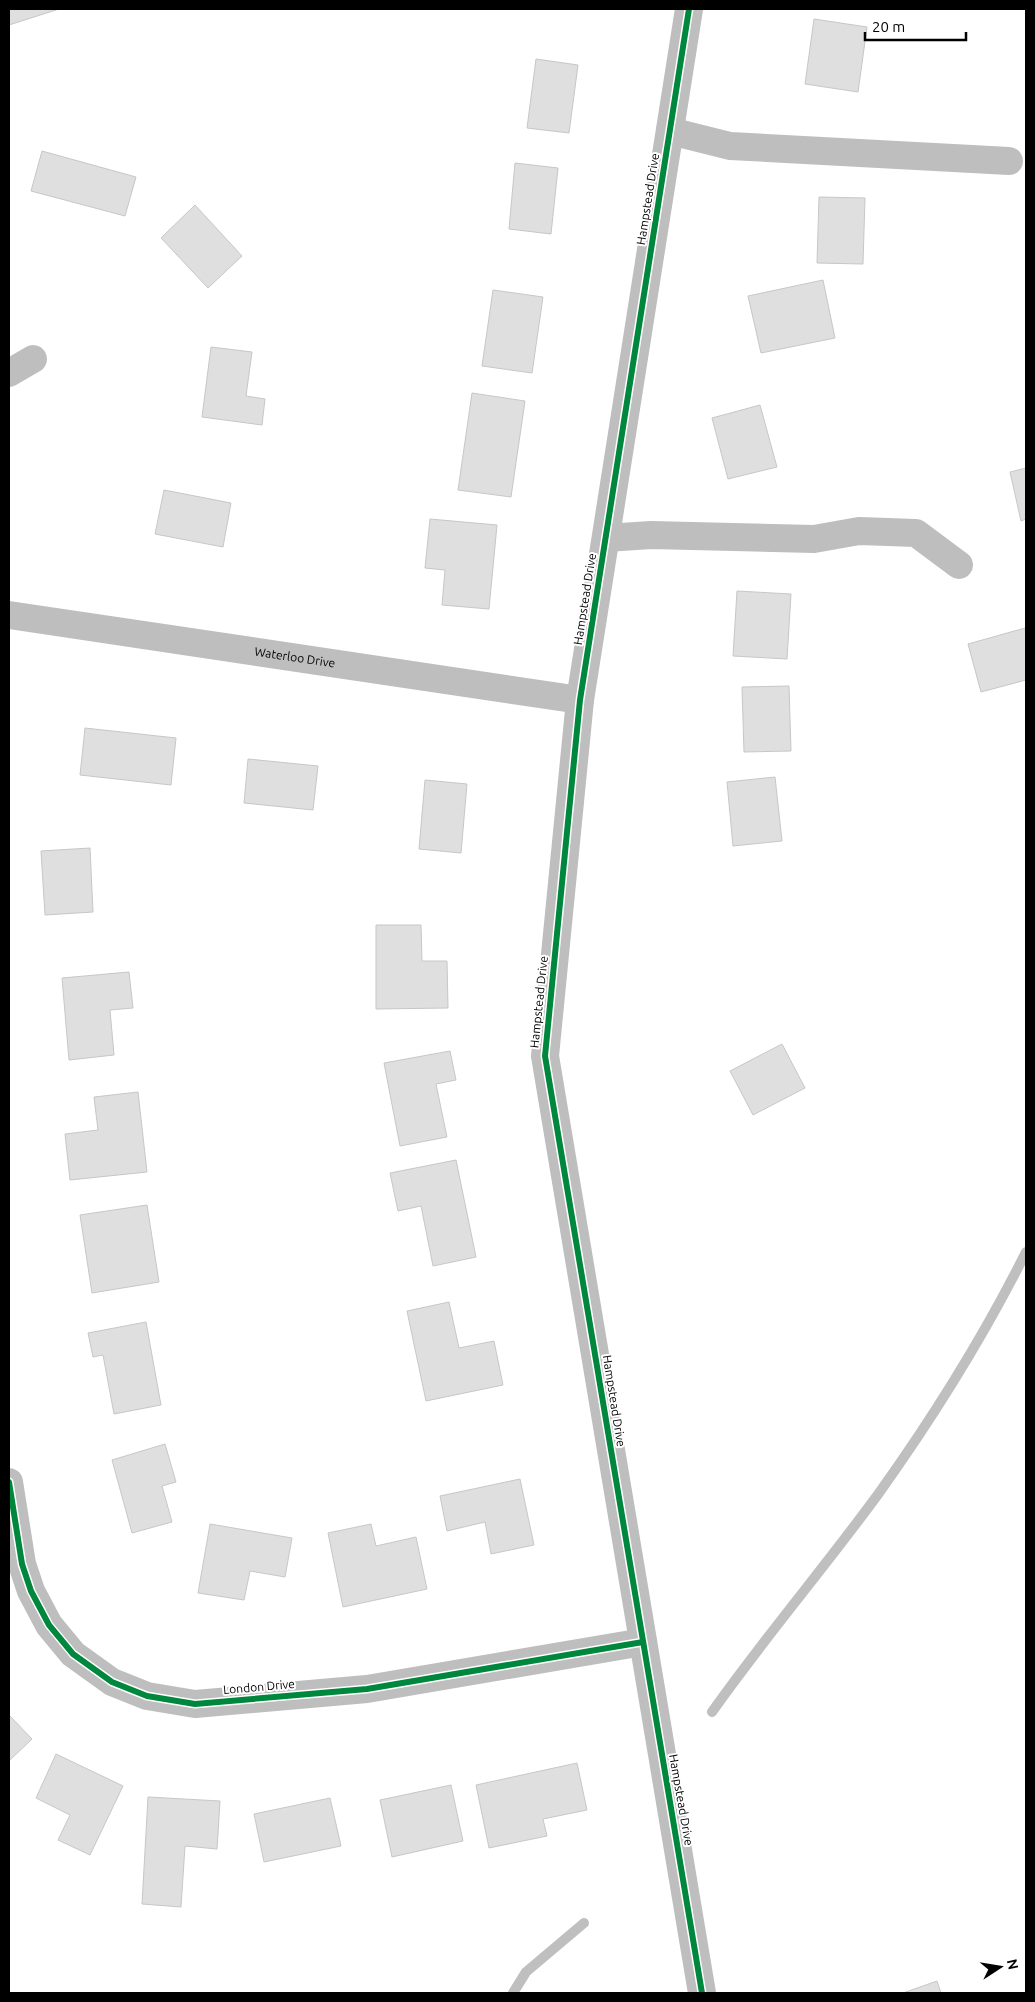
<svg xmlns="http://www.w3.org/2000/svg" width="1035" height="2002" viewBox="0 0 1035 2002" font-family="Ubuntu,sans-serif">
<rect width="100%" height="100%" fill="#fff"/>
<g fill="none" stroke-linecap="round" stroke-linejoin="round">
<!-- stream -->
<path stroke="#bfbfbf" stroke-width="10" d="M712,1712c53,-75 113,-145 167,-219 55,-77 105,-157 147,-241
M513,1993l13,-21 58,-49"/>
</g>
<!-- building -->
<path fill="#dfdfdf" stroke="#c7c7c7" d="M9,9h50l-50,16z
M814,19l53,8 -9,65 -53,-8z
M536,59l42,6 -9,68 -42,-5z
M42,151l94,26 -11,39 -94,-25z
M515,163l43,5 -7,66 -42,-5z
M819,197l46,1 -2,66 -46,-1z
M195,205l47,51 -34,32 -47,-50z
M823,280l12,58 -74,15 -13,-57z
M493,290l50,7 -11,76 -50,-7z
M211,347l41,5 -6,44 19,3 -3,26 -60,-8z
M472,393l53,8 -14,96 -53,-7z
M760,405l17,62 -49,12 -16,-61z
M1026,468v51l-5,2 -11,-49z
M164,490l67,13 -8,44 -68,-13z
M430,519l67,6 -8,84 -47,-4 3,-35 -20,-2z
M737,591l54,3 -4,65 -54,-3z
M1025,628l1,7v45l-45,12 -13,-48z
M789,686l2,65 -47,1 -2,-65z
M85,728l91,10 -5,47 -91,-10z
M248,759l70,7 -5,44 -69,-7z
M775,777l7,64 -49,5 -6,-64z
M425,780l42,4 -6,69 -42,-4z
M90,848l3,64 -48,3 -4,-64z
M376,925h45l1,36h25l1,47 -72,1z
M129,972l4,36 -23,2 4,45 -45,5 -7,-82z
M782,1044l23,44 -52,27 -23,-44z
M450,1051l6,29 -20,4 11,53 -47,9 -16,-83z
M138,1092l9,80 -77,8 -5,-46 33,-4 -4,-33z
M456,1160l20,97 -43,9 -12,-60 -23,5 -8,-38z
M147,1205l12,77 -67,11 -12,-78z
M449,1302l10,46 35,-7 9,44 -77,16 -19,-90z
M146,1322l15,83 -47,9 -11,-59 -10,2 -5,-24z
M165,1444l11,38 -14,4 10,36 -40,11 -20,-73z
M520,1479l14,66 -43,9 -6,-32 -38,9 -7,-35z
M210,1524l82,14 -7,39 -35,-6 -6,29 -46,-7z
M371,1524l5,22 40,-9 11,52 -84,18 -15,-74z
M9,1715l23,24 -23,22z
M56,1754l67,32 -33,69 -32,-15 12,-25 -34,-17z
M577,1763l10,47 -44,9 4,17 -58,12 -13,-63z
M451,1785l12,56 -71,16 -12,-57z
M148,1797l72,4 -3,48 -32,-3 -4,61 -39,-3z
M330,1798l11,48 -77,16 -10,-48z
M937,1981l4,12h-38z"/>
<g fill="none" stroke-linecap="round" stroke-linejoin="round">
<!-- minor -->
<g stroke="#bebebe" stroke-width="28">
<path d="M689,9l-109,691 -35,356 157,937"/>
<path d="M670,131l60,15 279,15"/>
<path d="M9,373l24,-14"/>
<path d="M606,538l45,-3 163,4 45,-8 57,2 43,32"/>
<path id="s1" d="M9,615l571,85"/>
<path d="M9,1482l13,82 9,27 18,34 24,29 39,28 35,14 48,8 172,-15 276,-47"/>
</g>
<defs>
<path id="cycleway" d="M689,9l-109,691 -35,356 157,937
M9,1482l13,82 9,27 18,34 24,29 39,28 35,14 48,8 172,-15 276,-47"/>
</defs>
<!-- cycleway casing -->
<use href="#cycleway" stroke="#fff" stroke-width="9"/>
<!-- cycleway -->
<use href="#cycleway" stroke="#00873e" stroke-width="6"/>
</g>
<g text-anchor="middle" stroke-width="4" stroke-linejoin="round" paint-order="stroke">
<!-- street labels -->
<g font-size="12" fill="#000" stroke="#fff">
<text transform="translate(648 199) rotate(-81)" y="4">Hampstead Drive</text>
<text transform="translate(585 599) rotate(-81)" y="4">Hampstead Drive</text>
<text dy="4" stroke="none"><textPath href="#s1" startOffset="289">Waterloo Drive</textPath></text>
<text transform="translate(539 1002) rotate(-84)" y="4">Hampstead Drive</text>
<text transform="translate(614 1401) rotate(81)" y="4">Hampstead Drive</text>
<text transform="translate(259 1687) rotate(-5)" y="4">London Drive</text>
<text transform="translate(681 1800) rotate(80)" y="4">Hampstead Drive</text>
</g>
</g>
<!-- border -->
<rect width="1035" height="2002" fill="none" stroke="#000000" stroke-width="20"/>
<!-- north arrow -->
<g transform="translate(1000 1967) rotate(78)" stroke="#ffffff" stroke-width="4" paint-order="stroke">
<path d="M0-4L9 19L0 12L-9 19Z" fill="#000000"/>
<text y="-8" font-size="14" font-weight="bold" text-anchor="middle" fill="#000000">N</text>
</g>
<!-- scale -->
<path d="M865 32v8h101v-8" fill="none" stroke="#000000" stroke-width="2.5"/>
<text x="872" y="32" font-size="15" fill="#000000" stroke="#ffffff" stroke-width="4" paint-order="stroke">20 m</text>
</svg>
